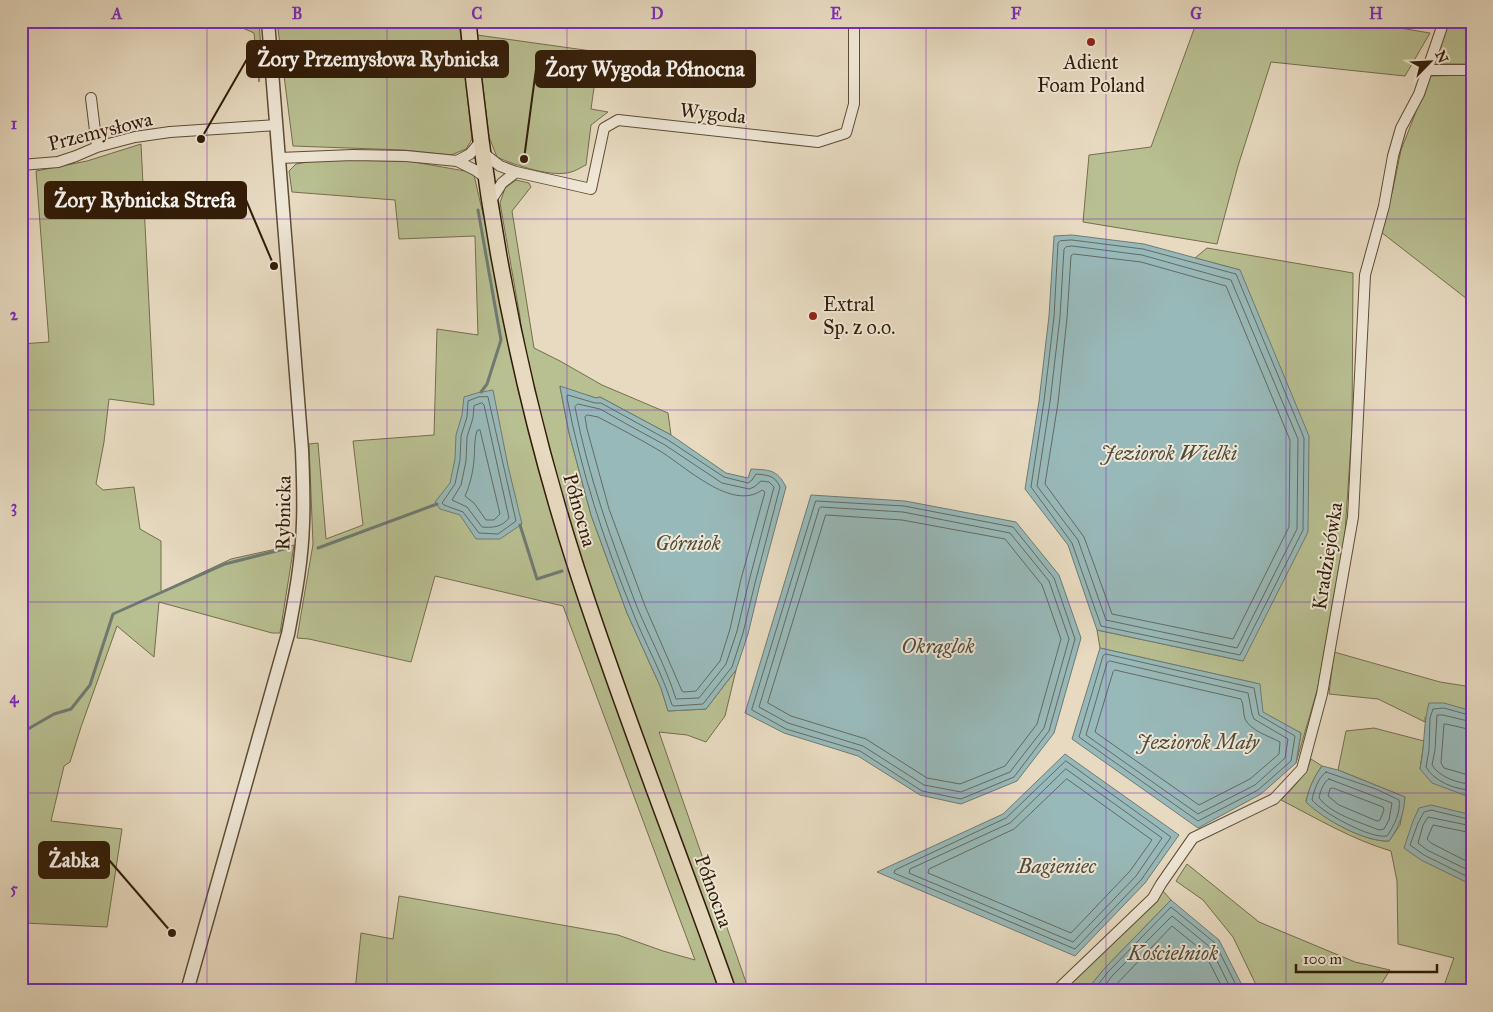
<svg xmlns="http://www.w3.org/2000/svg" width="1493" height="1012" viewBox="0 0 1493 1012" font-family="'IM FELL Great Primer',serif">
<rect width="100%" height="100%" fill="#e7dac0"/>
<filter id="stains"><feTurbulence type="fractalNoise" baseFrequency=".004" numOctaves="4"/><feColorMatrix values="0 0 0 0 .2 0 0 0 0 .09 0 0 0 0 .02 0 0 0 .5 -.17"/></filter>
<radialGradient id="worn" r=".72"><stop offset=".6" stop-color="#630" stop-opacity="0"/><stop offset="1" stop-color="#630" stop-opacity=".3"/></radialGradient>
<!-- green -->
<path fill="#b8bf91" stroke="#746e4c" d="M227,21h32l2,28 -2,33 -5,-49z
M277,21h182l13,118 -6,10 -15,6 -47,-5 -111,-4z
M1197,21h161l72,12 -25,43 -134,-14 -33,104 -21,78 -134,-22 6,-67 62,-8z
M1449,21h23v43h-43z
M477,35l122,17 -8,57 17,3 -17,13 -5,40c-5,2 -10,6 -15,7 -18,6 -57,-7 -74,-15l-8,-20z
M1472,75v224h-5l-86,-67 12,-43 8,-39 29,-74z
M141,144l13,261 -45,-6 -5,43 -8,42 7,6 31,-3 6,42 21,12v51l70,-33 63,-14 -14,88h-8l-113,-31 -5,55 -37,-31 -36,101 -11,35 -6,4 -13,55 71,8 -15,98 -83,-4 -3,2v-581l28,-2 -13,-171 51,-10z
M319,160l89,1 57,10 9,4 13,57 31,151 60,213 134,371 10,24h-12l-3,-7h-5l2,7h-349l6,-58 32,6 6,-43 219,39 45,16 32,9 -132,-354 -128,-30 -24,86 -102,-23 -12,-1 16,-94 -4,-100 9,-1 8,96 37,-14 -10,-84 81,-6 3,-106 41,6 -3,-99 -76,3 -4,-39 -103,-8 -3,-21 7,-7z
M516,180l13,3 2,4 -19,24 22,137 26,13 42,24 66,28 3,22 -71,-38 -4,1 -36,-11 9,46 22,82 36,98 34,75 7,23 38,-2 30,-39 -11,46 -19,26 -19,-7 -28,-3 90,259h-13l-154,-422 -39,-132 -20,-90 -3,-30 -20,-114 5,-15z
M1207,248l146,25 -1,155 -7,105 -27,154 -22,76 5,-30 -39,-21 -3,-28 -159,-36 -3,-18 146,31 -3,-391 -45,-12z
M1334,652l106,30 32,5v24l-9,-2 -38,8v5l-47,-23 -49,-5z
M1374,728l50,13 -4,28 44,26h8v196l-6,-3h-7l-1,3h-16l12,-33 -56,-14 -1,-63 -6,-30c-38,-11 -75,-33 -110,-51 12,-12 25,-25 30,-41l11,7c-8,11 -13,22 -16,35 17,18 58,41 83,40l11,-16 5,-28 -67,-27 8,-39z
M1187,864l72,58 96,40 35,8 -13,21h-118l-26,-54 -30,-37 -27,-19z
M1163,891l8,9 -67,69 -18,22h-25l12,-10 81,-77z"/>
<!-- water -->
<path fill="#98b9b9" stroke="#6f7a72" d="M1072,235l72,9 96,26 69,166 -1,96 -65,129 -146,-31 -29,-85 -43,-56 14,-88 10,-85 5,-80z
M560,386l36,12 4,-1 71,38 55,38 22,5 3,-9c18,1 26,0 35,18l-26,97 -12,50 -12,36 -30,39 -38,2 -7,-23 -34,-75 -36,-98 -22,-82z
M493,390l15,76 14,58 -22,15h-24l-16,-24 -20,-6 -5,-7 15,-19 5,-24 1,-24 6,-20 2,-18 13,-4z
M811,495l94,6 111,21 43,53 22,63 -27,95 -37,48 -56,23 -41,-9 -62,-39 -74,-23 -39,-20z
M1100,648l160,36 3,28 38,21 -5,30 -35,31 -63,34 -126,-89z
M1429,703h15l28,8v84h-8l-32,-12 -12,-14c5,-23 3,-45 9,-66z
M1065,754l114,81 -34,48 -70,73 -198,-84 126,-58z
M1322,766l16,4 67,27c-1,17 -6,30 -16,44 -25,1 -66,-22 -83,-39 3,-14 8,-25 16,-36z
M1431,805l41,10v70l-51,-25 -17,-12 9,-27 6,-13z
M1171,900l48,40 26,51h-159l18,-22z"/>
<g fill="none" stroke-linecap="round" stroke-linejoin="round">
<!-- shore -->
<path stroke="#646a60" stroke-width="1" d="M1072,240l71,9 93,25 68,164 -1,92 -63,125 -139,-29 -29,-83 -41,-56 13,-86 10,-84 4,-74 2,-2z
M1072,246l70,9 89,25 67,159 -1,90 -60,119 -131,-28 -28,-80 -41,-54 13,-84 10,-85 4,-68 2,-2z
M1074,254l67,8 85,24 64,154 -1,87 -56,112 -121,-25 -28,-77 -39,-53 13,-81 9,-85 4,-62z
M568,395l27,8h6l67,37 56,37 24,6 4,-3 4,-6c11,1 19,1 24,13l-25,96 -12,50 -11,34 -29,37 -29,2 -2,-1c-10,-33 -28,-63 -40,-95 -28,-69 -51,-139 -65,-212z
M488,397l28,124 -18,13 -19,-1 -16,-21 -19,-7 -2,-2 13,-19 5,-24 1,-24 6,-19 1,-16 10,-4z
M482,403l2,2 25,113c-7,9 -16,10 -27,9l-15,-20 -15,-7 9,-15 5,-24 1,-24 6,-19 1,-12z
M578,404l22,5 32,18 33,18 57,38 27,6 5,-2 7,-6 8,1 5,5 -25,94 -12,50 -11,33 -27,34 -23,1c-10,-32 -26,-61 -39,-92 -25,-65 -49,-131 -62,-200z
M588,415l10,2c21,11 42,22 62,34 25,15 72,61 102,39l3,2 -24,87 -11,50 -10,32 -24,30 -12,1 -2,-1 -37,-85 -36,-97 -22,-80 -2,-12z
M480,430l20,84 -6,6h-8l-12,-17 -9,-7c5,-11 8,-24 9,-36 1,-10 0,-20 3,-29z
M816,501l88,5 109,21 41,51 21,61 -26,92 -35,46 -53,22 -39,-8 -62,-40 -74,-22 -34,-19z
M821,507l82,5 107,21 39,48 20,58 -25,89 -34,44 -49,20 -37,-7 -61,-39 -75,-23 -29,-16 60,-198z
M826,515l76,5 103,19 37,46 19,54 -24,85 -32,42 -45,18 -33,-6 -61,-39 -75,-23 -23,-13z
M1106,654l148,34 5,27 36,21 -4,25 -33,29 -60,31 -119,-84 24,-81z
M1110,661l138,32 4,21 2,5 34,20 -3,19 -30,27 -57,29 -112,-79 21,-72z
M1115,670l126,29c3,6 2,14 4,20 6,12 24,17 35,23l-1,12 -29,25 -51,26 -104,-73 18,-60z
M1472,716l-28,-8 -11,1 -3,9 -1,32 -3,17c8,14 29,23 46,23
M1472,722l-29,-7h-6l-2,35 -3,15c7,12 27,19 40,19
M1472,730l-26,-6h-2l-3,39 3,5 28,8
M1066,761l105,76 -30,43 -66,69 -181,-76 1,-3 111,-52z
M1066,769l96,69 -26,38 -63,66 -164,-69 1,-4 100,-46z
M1326,772l50,17 23,11c2,12 -5,26 -12,36 -17,3 -64,-23 -75,-36 2,-10 6,-22 14,-28z
M1067,779l85,61 -22,31 -59,62 -143,-60 1,-4 85,-40z
M1329,779l63,24 -3,17 -5,9 -5,1c-19,-8 -47,-15 -60,-32 1,-6 5,-17 10,-19z
M1333,788l50,19 1,3 -4,10 -3,1 -38,-16 -11,-9 2,-7z
M1472,820l-41,-10 -7,2 -6,11 -8,22 14,10 48,24
M1472,826l-44,-9 -5,8 -5,18 9,7 45,22
M1472,833l-39,-8 -6,14 4,4 41,21
M1093,991l15,-19 63,-65 44,36 24,48
M1101,991l11,-15 60,-60 38,31 22,44
M1110,991l62,-65 32,26 20,39"/>
<!-- stream -->
<path stroke="#6f7a72" stroke-width="3" d="M478,210l23,130 -14,44 -6,8
M520,525l17,54 25,-8
M318,548l119,-44
M21,733l33,-19 17,-5 19,-24 23,-71 112,-50 63,-16"/>
<defs>
<path id="minor" d="M1427,70h45
M91,98l6,49
M482,152l18,14 16,6 75,17 13,-61 14,-8 200,22 28,-9 8,-29v-83
M279,158l74,-3 53,1 51,5 18,9 11,8
M457,161l13,-7 11,-13
M21,165l37,-3 18,-6 21,-9 38,-10 35,-5 107,-7
M490,202l12,-19 14,-11
M1056,991l97,-93 8,-14 32,-46 81,-39 28,-30 20,-75 31,-177 12,-242 19,-69 9,-50 8,-28 18,-34 25,-73"/>
<path id="tertiary" d="M187,991l101,-357c7,-37 14,-73 15,-111 1,-24 0,-49 -1,-73l-34,-429"/>
<path id="primary" d="M468,21c16,185 51,369 108,546 46,143 102,282 152,424"/>
</defs>
<!-- minor casing -->
<use href="#minor" stroke="#5e4c36" stroke-width="12"/>
<!-- tertiary casing -->
<use href="#tertiary" stroke="#5e4c36" stroke-width="15"/>
<!-- primary casing -->
<use href="#primary" stroke="#311c08" stroke-width="18"/>
<!-- minor -->
<use href="#minor" stroke="#efe7d6" stroke-width="10"/>
<!-- tertiary -->
<use href="#tertiary" stroke="#efe7d6" stroke-width="12"/>
<!-- primary -->
<use href="#primary" stroke="#e7dac0" stroke-width="15"/>
</g>
<!-- grid -->
<path fill="none" stroke="#7b2cbf" stroke-width="1" stroke-opacity="0.55" d="M207,21v970M387,21v970M567,21v970M746,21v970M926,21v970M1106,21v970M1286,21v970M21,219h1451M21,410h1451M21,602h1451M21,793h1451"/>
<!-- markers -->
<g fill="#8f2418" stroke="#efe7d6" stroke-width="2">
<circle cx="1091" cy="42" r="5"/>
<circle cx="813" cy="316" r="5"/>
</g>
<g text-anchor="middle" stroke-width="4" stroke-linejoin="round" paint-order="stroke">
<!-- poi labels -->
<g font-size="20" fill="#311c08" stroke="#efe7d6">
<text x="1091" y="69">Adient<tspan x="1091" dy="23">Foam Poland</tspan></text>
<text x="823" y="311" text-anchor="start">Extral<tspan x="823" dy="23">Sp. z o.o.</tspan></text>
</g>
<!-- street labels -->
<g font-size="20" fill="#311c08" stroke="#efe7d6">
<text transform="translate(713 113) rotate(6)" y="7">Wygoda</text>
<text transform="translate(100 131) rotate(-14)" y="7">Przemysłowa</text>
<text transform="translate(580 510) rotate(74)" y="7">Północna</text>
<text transform="translate(283 513) rotate(-89)" y="7">Rybnicka</text>
<text transform="translate(1327 556) rotate(-81)" y="7">Kradziejówka</text>
<text transform="translate(714 891) rotate(70)" y="7">Północna</text>
</g>
<!-- water labels -->
<g font-size="21" font-style="italic" fill="#504b3d" stroke="#efe7d6">
<text x="1169" y="460">Jeziorok Wielki</text>
<text x="688" y="550">Górniok</text>
<text x="938" y="653">Okrąglok</text>
<text x="1198" y="749">Jeziorok Mały</text>
<text x="1057" y="873">Bagieniec</text>
<text x="1173" y="960">Kościelniok</text>
</g>
</g>
<!-- callouts -->
<path fill="none" stroke="#311c08" stroke-width="2" d="M201 139L247 59M524 159L536 69M274 266L246 200M172 933L109 860"/>
<g fill="#311c08" stroke="#efe7d6" stroke-width="2">
<circle cx="201" cy="139" r="5"/>
<circle cx="524" cy="159" r="5"/>
<circle cx="274" cy="266" r="5"/>
<circle cx="172" cy="933" r="5"/>
</g>
<g fill="#311c08" stroke="#311c08" stroke-width="2">
<rect x="247" y="41" width="261" height="36" rx="5"/>
<rect x="536" y="51" width="219" height="36" rx="5"/>
<rect x="45" y="182" width="201" height="36" rx="5"/>
<rect x="39" y="842" width="70" height="36" rx="5"/>
</g>
<g font-size="21" text-anchor="middle" font-weight="bold" fill="#fff">
<text x="378" y="66">Żory Przemysłowa Rybnicka</text>
<text x="645" y="76">Żory Wygoda Północna</text>
<text x="145" y="207">Żory Rybnicka Strefa</text>
<text x="74" y="867">Żabka</text>
</g>
<!-- margin -->
<rect width="1493" height="1012" fill="none" stroke="#e7dac0" stroke-width="55"/>
<!-- north arrow -->
<g transform="translate(1430 62) rotate(66)" stroke="#efe7d6" stroke-width="4" paint-order="stroke">
<path d="M0-4L9 19L0 12L-9 19Z" fill="#311c08"/>
<text y="-8" font-size="14" font-weight="bold" text-anchor="middle" fill="#311c08">N</text>
</g>
<!-- scale -->
<path d="M1296 964v8h141v-8" fill="none" stroke="#311c08" stroke-width="2.5"/>
<text x="1303" y="964" font-size="15" fill="#311c08" stroke="#efe7d6" stroke-width="4" paint-order="stroke">100 m</text>
<rect x="28" y="28" width="1438" height="956" fill="none" stroke="#7b2cbf" stroke-width="2"/>
<g font-size="16" text-anchor="middle" font-weight="bold" fill="#7b2cbf">
<text x="117" y="19">A</text>
<text x="297" y="19">B</text>
<text x="477" y="19">C</text>
<text x="657" y="19">D</text>
<text x="836" y="19">E</text>
<text x="1016" y="19">F</text>
<text x="1196" y="19">G</text>
<text x="1376" y="19">H</text>
<text x="14" y="129">1</text>
<text x="14" y="320">2</text>
<text x="14" y="512">3</text>
<text x="14" y="703">4</text>
<text x="14" y="894">5</text>
</g>
<rect width="100%" height="100%" filter="url(#stains)"/>
<rect width="100%" height="100%" fill="url(#worn)"/>
</svg>
